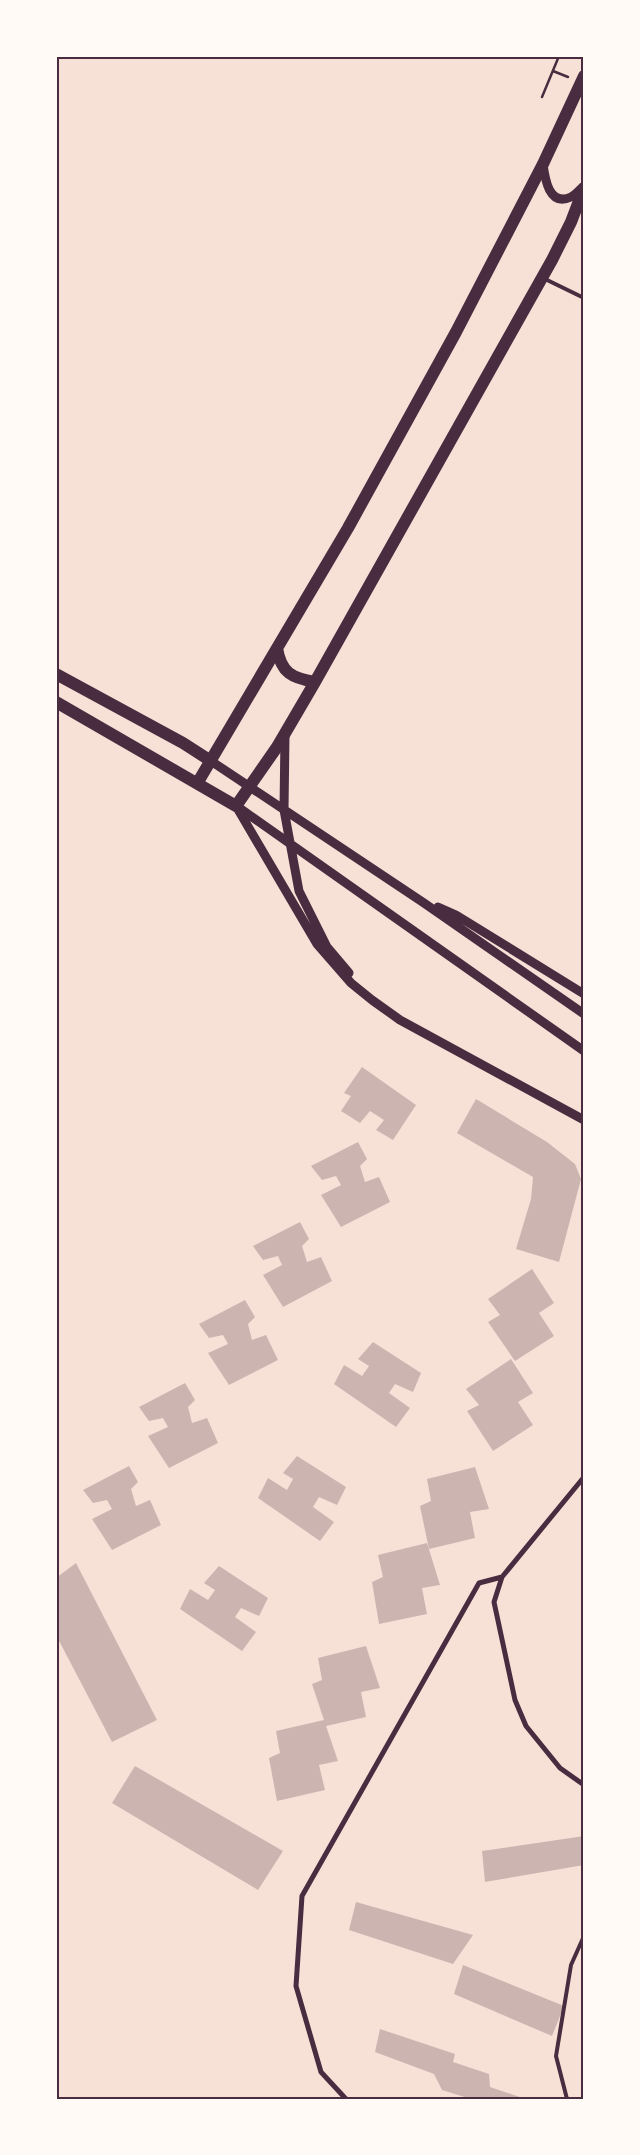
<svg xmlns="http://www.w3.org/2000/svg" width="640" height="2155" viewBox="0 0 640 2155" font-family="'PT Sans',sans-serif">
<rect width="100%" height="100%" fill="#f7e1d7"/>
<!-- building -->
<path fill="#ccb4b1" d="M362,1067l54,38 -23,35 -17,-10 8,-10 -14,-9 -10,12 -19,-12 10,-15 -7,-3z
M476,1099l71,43 28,22 6,15 -22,83 -43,-13 15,-50 2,-22 -76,-44z
M358,1142l9,17 -7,7 5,16 14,-5 11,25 -49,25 -20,-32 20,-10 -5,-9 -14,4 -11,-14z
M300,1222l9,17 -7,7 5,16 14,-5 11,24 -49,26 -20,-32 19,-10 -4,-9 -15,4 -10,-14z
M532,1269l22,34 -15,10 15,23 -39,25 -27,-39 12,-7 -12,-16z
M245,1300l10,17 -7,7 4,16 14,-5 12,25 -49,25 -21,-32 20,-9 -5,-9 -14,3 -10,-14z
M373,1342l48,31 -8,19 -18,-8 -6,9 21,15 -14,19 -62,-43 10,-19 18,11 7,-10 -11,-7z
M511,1359l22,34 -15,9 15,23 -40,26 -26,-40 12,-6 -13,-16z
M185,1383l10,17 -7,7 4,16 15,-5 11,25 -49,25 -21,-32 20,-9 -5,-9 -14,3 -10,-14z
M297,1456l49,31 -9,18 -18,-8 -6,10 21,15 -14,19 -62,-43 10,-20 19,12 6,-11 -10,-6z
M129,1466l9,16 -7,7 5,17 14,-6 11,25 -49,25 -20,-31 20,-10 -5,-9 -14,3 -10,-13z
M475,1467l14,42 -19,3 5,26 -46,11 -9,-43 11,-5 -4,-22z
M427,1543l13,42 -18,3 5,26 -48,10 -7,-42 11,-5 -5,-22z
M76,1563l81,157 -45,22 -56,-107v-57z
M219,1566l49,32 -9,18 -18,-8 -6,9 21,15 -14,19 -62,-42 10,-20 18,11 7,-10 -11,-7z
M366,1646l14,42 -19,4 5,25 -40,9 12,35 -19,4 6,25 -48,11 -8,-43 11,-5 -4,-22 48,-11 -12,-36 10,-4 -4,-22z
M135,1766l148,85 -25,39 -146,-87z
M584,1836v29l-99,17 -3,-31z
M356,1902l117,33 -20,29 -104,-34z
M463,1965l101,41 -12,30 -98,-42z
M380,2029l75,25 -2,8 36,12 1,13 36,12h-55l-29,-9 -8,-16 -59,-22z"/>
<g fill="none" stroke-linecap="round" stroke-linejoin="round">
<!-- path -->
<path stroke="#4a2c40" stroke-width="2.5" d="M553,71l15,6
M542,97l17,-41"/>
<!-- service -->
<path stroke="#4a2c40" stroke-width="4" d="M543,278l41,20
M567,2099l-11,-43 15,-91 13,-29"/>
<!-- minor -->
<path stroke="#4a2c40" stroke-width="5" d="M584,1477l-82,100 -8,25 21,98 11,26 34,42 24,17
M346,2099l-25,-27 -25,-86 6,-90 177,-313 23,-6"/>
<!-- tertiary -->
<path stroke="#4a2c40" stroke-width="9" d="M543,164c2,15 6,43 28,33 5,-2 9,-8 13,-11
M285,735l-1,75 15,81 28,56 22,26
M211,761l213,142 160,111
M236,806l81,138 34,39 21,17 28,20 184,100
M238,807l346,244
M438,907l18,8 128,79"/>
<!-- primary -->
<path stroke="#4a2c40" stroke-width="12" d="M277,648c4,25 15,30 38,34
M56,674l127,69 28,18
M56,702l180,104 41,-59 38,-65 237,-422 19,-38 13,-34
M198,782l150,-254 108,-196 87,-168 41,-88"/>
</g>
<!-- border -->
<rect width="640" height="2155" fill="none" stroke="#fffaf5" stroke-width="115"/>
<rect x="58" y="58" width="524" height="2040" fill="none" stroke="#4a2c40" stroke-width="2"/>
</svg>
